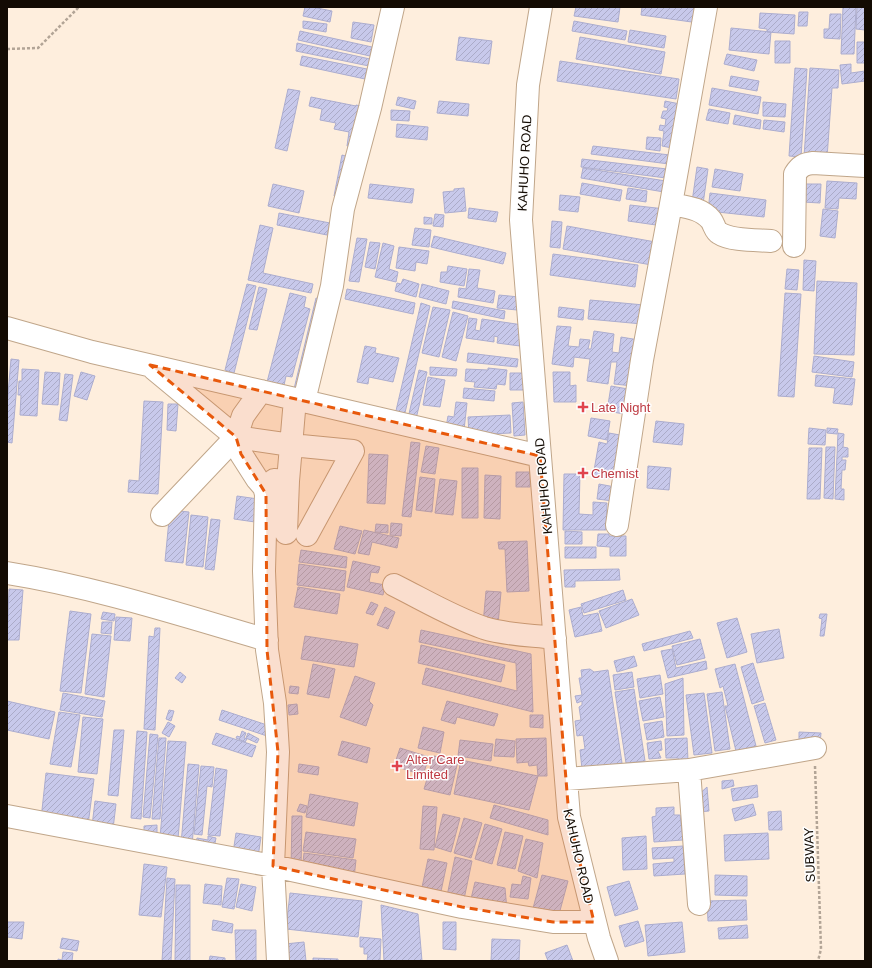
<svg xmlns="http://www.w3.org/2000/svg" width="872" height="968" viewBox="0 0 872 968" font-family="Arial,sans-serif">
<defs>
<pattern id="building-hatch" width="6" height="6" patternUnits="userSpaceOnUse"><rect width="6" height="6" fill="#c8c9eb"/><path d="M-1 1l2-2M0 6l6-6M5 7l2-2" fill="none" stroke="#ababc8"/></pattern>
</defs>
<rect width="100%" height="100%" fill="#feeedd"/>
<!-- building -->
<path fill="url(#building-hatch)" stroke="#acadcf" d="M305,7h7l20,4 -2,11 -27,-6z
M576,7h44l-2,15 -44,-6z
M642,7h59l-2,16 -58,-8z
M843,7h13l-2,47h-13z
M857,7h8v23l-9,-1z
M799,12h9l-1,14h-9z
M760,13l35,2 -1,19 -27,-2v-3l-8,-1z
M830,14h11l-1,25 -16,-1v-9h5z
M303,21l24,3 -1,8 -23,-4z
M574,21l53,10 -2,9 -53,-9z
M353,22l21,3 -3,17 -20,-4z
M731,28l40,4 -2,22 -40,-4z
M630,30l36,6 -2,12 -36,-6z
M300,31l72,16 -2,9 -72,-16z
M459,37l33,4 -3,23 -33,-4z
M580,37l85,15 -4,22 -85,-15z
M775,41h15v22h-15z
M857,42h8v21h-8z
M297,43l73,16 -1,7 -73,-15z
M727,54l30,6 -3,11 -30,-7z
M302,56l65,13 -2,10 -65,-14z
M560,61l119,18 -3,20 -119,-18z
M851,64v9l14,-2v10l-23,3 -2,-19z
M795,68l12,1 -6,88 -12,-1z
M810,68l29,2 -1,18h-6l-5,70 -23,-1z
M731,76l28,5 -2,10 -28,-5z
M712,88l49,9 -3,17 -49,-9z
M288,89l12,2 -13,60 -12,-3z
M311,97l45,9v-1l9,2 -8,41 -10,-2 2,-14 -15,-3 2,-6 -16,-3 2,-11 -13,-3z
M398,97l18,4 -2,8 -18,-4z
M439,101l30,3 -1,12 -31,-3z
M665,101l15,3 -8,44 -10,-2 2,-15 -5,-1 1,-5 5,1 1,-7 -5,-1 2,-7h4l1,-3 -4,-1z
M763,102l23,2 -1,13 -22,-1z
M709,109l21,4 -2,11 -22,-4z
M391,110l19,1 -1,10 -18,-1z
M735,115l26,5 -1,9 -27,-5z
M764,120l21,2 -1,10 -21,-3z
M397,124l31,3 -1,13 -31,-3z
M647,137l14,1 -1,13 -14,-2z
M593,146l77,9 -1,9 -78,-10z
M342,155l11,3 -8,40 -11,-2z
M582,159l85,10 -1,9 -85,-11z
M697,167l11,2 -5,35 -11,-2z
M583,168l83,13 -2,11 -83,-14z
M715,169l28,5 -3,17 -28,-4z
M827,181l30,2 -1,16 -17,-1 -1,11 -13,-1z
M582,183l40,7 -2,11 -40,-7z
M273,184l31,7 -5,22 -31,-7z
M370,184l44,5 -2,14 -44,-5z
M803,184h18l-1,19 -17,-1z
M464,188l2,23 -21,2 -2,-21 11,-1v-2z
M628,188l19,3 -1,11 -20,-3z
M710,193l56,7 -2,17 -56,-6z
M560,195l20,2 -2,15 -19,-2z
M630,205l35,4 -2,17 -35,-5z
M469,208l29,4 -2,10 -28,-4z
M823,209l15,2 -3,27 -15,-2z
M279,213l51,10 -3,12 -50,-10z
M435,214l9,1 -1,12 -10,-1z
M424,217l8,1v6h-8z
M552,221l10,1 -2,26 -10,-1z
M260,225l13,3 -10,45 50,11 -2,9 -63,-13z
M567,226l94,17 -4,23 -94,-17z
M415,228l16,2 -2,17 -17,-2z
M434,236l72,17 -3,11 -72,-17z
M357,238l10,1 -8,43 -10,-1z
M370,242l10,1 -5,26 -10,-2z
M383,243l11,3 -5,23 9,3 -2,10 -21,-5z
M399,247l30,4 -2,13 -11,-2 -1,9 -19,-3z
M553,254l85,11 -3,22 -85,-12z
M804,260l12,1 -2,30 -11,-1z
M448,266l19,3 -3,17 -24,-4 1,-10h6z
M469,269l11,1 -3,18 18,3 -2,12 -35,-6 1,-9 7,1z
M787,269l12,1 -2,20 -12,-1z
M403,279l16,5 -3,13 -21,-6 2,-8 4,1z
M817,281l40,2 -3,72 -40,-1z
M247,284l9,2 -22,87 -9,-3z
M422,284l27,7 -3,13 -27,-7z
M259,287l8,2 -10,41 -8,-1z
M347,289l68,14 -2,11 -68,-15z
M290,293l16,4 -2,10 6,2 -18,68 -6,-1 -3,14 -17,-4z
M785,293l16,1 -7,103 -16,-1z
M499,295l20,2 -2,13 -20,-2z
M316,298l10,3 -23,94 -10,-2z
M590,300l54,5 -2,19 -54,-5z
M453,301l52,10 -1,8 -52,-11z
M421,303l9,3 -26,111 -9,-2z
M433,307l17,3 -11,47 -17,-4z
M559,307l25,3 -1,10 -25,-3z
M453,312l15,4 -12,45 -14,-4z
M469,318l8,1 -2,11 5,1 2,-12 41,6 -3,21 -23,-3 1,-6 -4,-1v6l-28,-4z
M557,326l14,1 -3,19 11,1 1,-8 10,1 -2,9h3l3,-18 20,3 -2,18 7,1 2,-16 18,3 -6,46 -19,-2 3,-22h-6l-3,22 -21,-3 3,-22 -16,-2 -1,10 -21,-3z
M365,346l11,2 -1,5 24,5 -6,24 -24,-5 -1,7 -11,-2z
M468,353l50,6 -1,8 -50,-5z
M814,356l40,6 -2,15 -40,-5z
M11,359l8,1 -7,83 -5,-1v-37z
M430,367l27,2 -1,7 -26,-1z
M488,368l19,2 -2,15 -8,-1 -1,5 -22,-2 1,-5 -10,-1 1,-12 22,1z
M22,369l17,1 -2,46 -17,-1 1,-20h-3l1,-14h3z
M419,370l8,2 -11,47 -8,-1z
M45,372l15,1 -2,32 -16,-1z
M81,372l14,4 -8,24 -13,-4z
M553,372h17v14l6,-1v17h-22z
M510,373h18v17h-18z
M65,374l8,1 -6,46 -8,-1z
M816,375l39,4 -3,26 -19,-2 2,-15 -20,-2z
M428,377l17,3 -5,27 -17,-2z
M611,386l17,3 -4,25 -17,-3z
M464,388l31,3 -1,10 -31,-3z
M144,401l19,1 -5,92 -30,-2 1,-12 10,1z
M456,402l11,1 -3,27 -18,-3 2,-11 6,1z
M523,402l2,33 -11,1 -2,-33z
M168,404h10l-2,27 -9,-1z
M510,415l1,18 -42,2 -1,-18z
M591,418l19,3 -3,19 -19,-4z
M656,421l28,3 -2,21 -29,-3z
M809,428l17,2 -1,15 -17,-1z
M827,428l11,1 -1,5 -10,-1z
M609,433l11,2 -6,44 -21,-3 6,-34 8,2z
M838,433l6,1 -1,13 5,1v9h-6v3h4l-1,10h-3l-1,19h3v11l-9,-1z
M411,442l9,1 -9,74 -9,-1z
M426,446l13,2 -4,26 -14,-2z
M826,447h9l-2,52 -9,-1z
M809,448h13l-2,51h-13z
M369,454l19,1 -3,49 -18,-1z
M648,466l23,2 -2,22 -22,-2z
M462,468h16v50h-16z
M516,472h14v15h-14z
M564,474h16l-1,40 14,1v-13l14,1 -1,27h-43z
M485,475l16,1 -1,43 -16,-1z
M420,477l15,2 -3,33 -16,-2z
M440,479l17,2 -4,34 -18,-2z
M599,484l16,3 -2,14 -16,-2z
M237,496l21,3 -3,23 -21,-3z
M170,510l19,2 -6,51 -18,-2z
M191,515l17,2 -5,50 -17,-2z
M211,519l9,1 -6,50 -9,-1z
M391,523l11,1 -1,12 -11,-1z
M376,524l12,1v8l-13,-1z
M340,526l22,5 -7,23 -21,-5z
M364,530l35,8 -2,10 -25,-6 -3,13 -11,-2z
M565,531l17,1v12h-17z
M598,534h11v2h17v20h-16v-9l-13,-1z
M527,541l2,50 -22,1 -2,-43h-6l-1,-7z
M565,547h31v11h-31z
M301,550l46,7 -1,11 -47,-6z
M353,561l27,6 -2,6 -7,-1 -2,10 16,3 -2,10 -36,-8z
M299,564l47,7 -2,20 -47,-6z
M619,569l1,11 -45,1v6h-10l-1,-17z
M298,587l42,7 -3,20 -43,-7z
M9,589l14,1 -4,50h-12z
M623,590l3,10 -42,13 -3,-9z
M486,591l15,1 -3,33 -15,-1z
M632,599l7,16 -33,13 -7,-17z
M371,602l7,3 -5,10 -7,-2z
M385,607l10,5 -7,17 -11,-4z
M581,607l2,9 15,-3 4,18 -27,6 -6,-27z
M70,611l21,3 -10,79 -21,-2z
M103,612l12,2 -1,7 -13,-2z
M820,614h7l-3,22h-4l2,-17 -3,-1z
M116,617l16,1 -2,23 -16,-1z
M737,618l10,34 -20,6 -10,-35z
M102,622h10l-1,12 -10,-1z
M155,628h5l-5,102 -11,-1 5,-93 5,1z
M779,629l5,29 -27,5 -6,-29z
M421,630l110,24 2,58 -111,-28 4,-16 91,23 -1,-28 -97,-21z
M690,631l3,7 -49,13 -2,-7z
M92,634l19,2 -7,61 -19,-3z
M305,636l53,8 -4,23 -53,-8z
M700,639l5,19 -28,7 -5,-19z
M421,645l84,20 -4,17 -83,-19z
M672,649l4,19 30,-7 1,8 -39,9 -7,-27z
M634,656l3,10 -20,6 -3,-11z
M753,663l11,37 -12,4 -11,-37z
M313,664l22,5 -6,29 -22,-4z
M735,664l21,82 -20,5 -11,-45h3l-5,-20 -3,2 -5,-19z
M590,669l4,3 14,-2 14,93 -40,6 -2,-19 5,-1 -2,-14 -6,1 -2,-15 6,-1 -2,-13 3,-2v-4l-5,2 -2,-7 7,-1 -3,-17h3l-1,-8z
M180,672l6,5 -4,6 -7,-5z
M632,672l2,15 -19,3 -2,-15z
M660,675l3,19 -23,4 -3,-19z
M355,676l20,7 -6,18 4,4 -7,21 -26,-9z
M683,678l1,57 -17,1 -2,-52z
M290,686l9,1 -1,7 -9,-1z
M634,689l11,72 -19,2 -11,-71z
M722,692l8,57 -15,2 -8,-57z
M63,693l42,8 -3,16 -42,-7z
M704,693l8,60 -18,2 -8,-60z
M660,697l4,20 -21,4 -4,-20z
M7,701l48,11 -6,27 -42,-9z
M447,701l51,13 -4,12 -37,-9 -2,7 -14,-4z
M765,703l11,37 -11,3 -11,-37z
M297,704l1,10 -9,1 -1,-10z
M169,710l5,1 -3,10 -5,-2z
M222,710l48,16 -3,10 -48,-16z
M59,712l21,3 -9,52 -21,-3z
M530,715h13v13l-13,-1z
M83,717l20,2 -6,55 -19,-2z
M662,721l2,16 -17,3 -3,-16z
M168,722l7,4 -6,11 -7,-4z
M423,727l21,5 -4,21 -22,-5z
M114,730h10l-6,66 -10,-1z
M137,731l10,1 -6,87 -10,-1z
M242,731l4,2 -2,5 3,1 -2,3 -9,-4 1,-2 3,1z
M799,732l22,1 -1,11 -21,-1z
M216,733l40,13 -4,11 -40,-13z
M248,733l11,6 -2,4 -11,-5z
M150,734l8,1 -8,83 -7,-1z
M159,738h7l-6,81h-8z
M546,738l1,38h-9l-1,-11 -8,1 -1,-4 -11,1 -1,-24z
M687,738l1,23 -8,1 -2,-4h-12l-1,-19z
M496,739l19,2 -1,16 -20,-1z
M460,740l33,4 -2,17 -33,-5z
M168,741l18,1 -8,97 -18,-1z
M342,741l28,7 -3,15 -29,-8z
M661,741l1,9 -4,1 3,7 -12,1 -2,-16z
M400,748l29,9 -6,18 -29,-9z
M434,756l24,5 -8,34 -26,-6z
M461,760l77,16 -9,34 -75,-16z
M188,764l11,1 -7,80 -11,-1z
M299,764l20,3 -1,8 -20,-3z
M201,766l13,1 -2,20 -5,-1 -5,49 -8,-1z
M216,768l11,2 -7,66 -12,-1z
M46,773l48,6 -6,46 -47,-6z
M733,780l1,6 -12,3v-8z
M757,785l1,12 -25,4 -2,-12z
M707,787l2,24 -11,1 -1,-16z
M310,794l48,9 -4,23 -48,-9z
M95,801l21,3 -3,25 -21,-3z
M300,804l7,2 -2,7 -8,-2z
M753,804l3,11 -21,6 -3,-12z
M494,805l54,15v15l-58,-17z
M423,806l14,1 -3,43 -14,-1z
M674,807v8h6l3,25 -29,2 -2,-25 4,-1v-8z
M781,811l1,19h-13l-1,-18z
M443,814l17,4 -9,34 -16,-5z
M292,816h10l-1,53h-10z
M464,818l18,5 -11,35 -17,-5z
M485,824l17,5 -10,35 -17,-5z
M157,825v12h-13v-11z
M306,832l50,7 -3,19 -50,-7z
M505,832l18,4 -8,33 -18,-4z
M236,833l25,4 -3,20 -25,-4z
M768,833l1,26 -44,2 -1,-26z
M208,836l8,2 -2,10 -18,-3 1,-7 11,2z
M646,836l1,33 -24,1 -1,-32z
M526,839l17,4 -6,35 -19,-7z
M683,846l2,28 -31,2 -1,-12 21,-2v-4l-21,1 -1,-11z
M304,853l52,7 -2,18 -52,-7z
M455,857l17,4 -9,43 -16,-8z
M428,859l19,4 -7,33 -19,-4z
M144,864l23,3 -6,50 -22,-2z
M542,875l26,6 -10,37 -26,-6z
M715,875l32,1v20l-32,-1z
M523,876l8,2 -3,21 -18,-2 2,-13 9,1z
M167,878l8,1 -4,82h-9z
M227,878l12,1 -5,30 -12,-2z
M629,881l9,28 -23,7 -8,-29z
M475,882l30,6 2,22 -37,-7z
M205,884l17,2 -1,19 -18,-2z
M241,884l15,3 -4,24 -16,-4z
M176,885h14v76h-15z
M290,893l72,8 -4,36 -72,-8z
M746,900l1,20 -39,1 -1,-20z
M381,905l37,9 4,47h-38z
M213,920l20,4 -1,9 -20,-3z
M638,921l6,20 -19,6 -6,-21z
M7,922h17l-2,17 -15,-2z
M443,922h13v28l-13,-1z
M682,922l3,30 -37,4 -3,-31z
M747,925l1,13 -29,1 -1,-11z
M235,930h21v31h-20z
M360,937l21,2 -1,22h-13l1,-7h-4v-7h-4z
M62,938l17,3 -2,10 -17,-3z
M492,939l28,1 -1,21h-28z
M304,942l2,19h-19l-2,-17z
M567,945l6,16h-25l-3,-8z
M63,952l10,1 -1,8h-14v-2l4,1z
M210,956l15,2v3h-16z
M313,958l25,1v2h-25z"/>
<g fill="none" stroke-linecap="round" stroke-linejoin="round">
<defs>
<path id="minor" d="M541,7l-13,78 -7,135 48,597 30,121 8,23
M671,204c15,3 30,4 40,16 3,4 4,11 8,13 12,8 38,7 52,8
M794,246l1,-72c5,-8 9,-10 18,-11l52,3
M7,328l85,24 203,47 245,57
M154,369l82,68 55,8 62,6 -46,84
M261,391l-18,25 -7,21 5,17 16,25 7,8 2,7 -2,77 3,79 8,53 3,49 -5,114 5,95
M304,401l28,-115 11,-77 27,-101 23,-101
M274,480l14,1 -2,52
M288,481l7,-82
M162,515l74,-78
M617,525l25,-165 29,-156 35,-197
M7,573c88,14 174,42 260,67
M394,585c30,15 58,32 90,43 22,7 47,7 71,10
M689,770l10,134
M566,779l123,-9 126,-22
M7,816l266,50 189,41 91,15h41"/>
</defs>
<!-- minor casing -->
<use href="#minor" stroke="#c0a68a" stroke-width="24"/>
<!-- path -->
<path stroke="#b2a496" stroke-width="2.5" stroke-dasharray="3 2" stroke-linecap="butt" d="M7,49l31,-1 41,-41
M815,766l6,183 -3,12"/>
<!-- minor -->
<use href="#minor" stroke="#fff" stroke-width="22"/>
</g>
<!-- marked area -->
<path fill="#e8590c" fill-opacity="0.2" stroke="#e8590c" stroke-width="3" stroke-dasharray="8 5" stroke-linejoin="round" d="M150,365l390,91 29,361 25,105h-41l-91,-15 -189,-41 5,-114 -11,-102 -1,-156 -25,-40 -5,-17z"/>
<!-- markers -->
<g fill="#e0444e" stroke="#fefefe" stroke-width="1.5">
<path d="M581 401h4v4h4v4h-4v4h-4v-4h-4v-4h4z"/>
<path d="M581 467h4v4h4v4h-4v4h-4v-4h-4v-4h4z"/>
<path d="M395 760h4v4h4v4h-4v4h-4v-4h-4v-4h4z"/>
</g>
<g text-anchor="middle" stroke-width="3" stroke-linejoin="round" paint-order="stroke">
<!-- street labels -->
<g font-size="13" fill="#130b03" stroke="#fefefe">
<text transform="translate(524 163) rotate(-87)" y="5">KAHUHO ROAD</text>
<text transform="translate(543 486) rotate(-95)" y="5">KAHUHO ROAD</text>
<text transform="translate(809 855) rotate(-92)" y="5">SUBWAY</text>
<text transform="translate(579 856) rotate(77)" y="5">KAHUHO ROAD</text>
</g>
<!-- health labels -->
<g font-size="13" fill="#be3a42" stroke="#fefefe" text-anchor="start">
<text x="591" y="412">Late Night</text>
<text x="591" y="478">Chemist</text>
<text x="406" y="764">Alter Care<tspan x="406" dy="15">Limited</tspan></text>
</g>
</g>
<!-- border -->
<rect width="872" height="968" fill="none" stroke="#130b03" stroke-width="16"/>
</svg>
